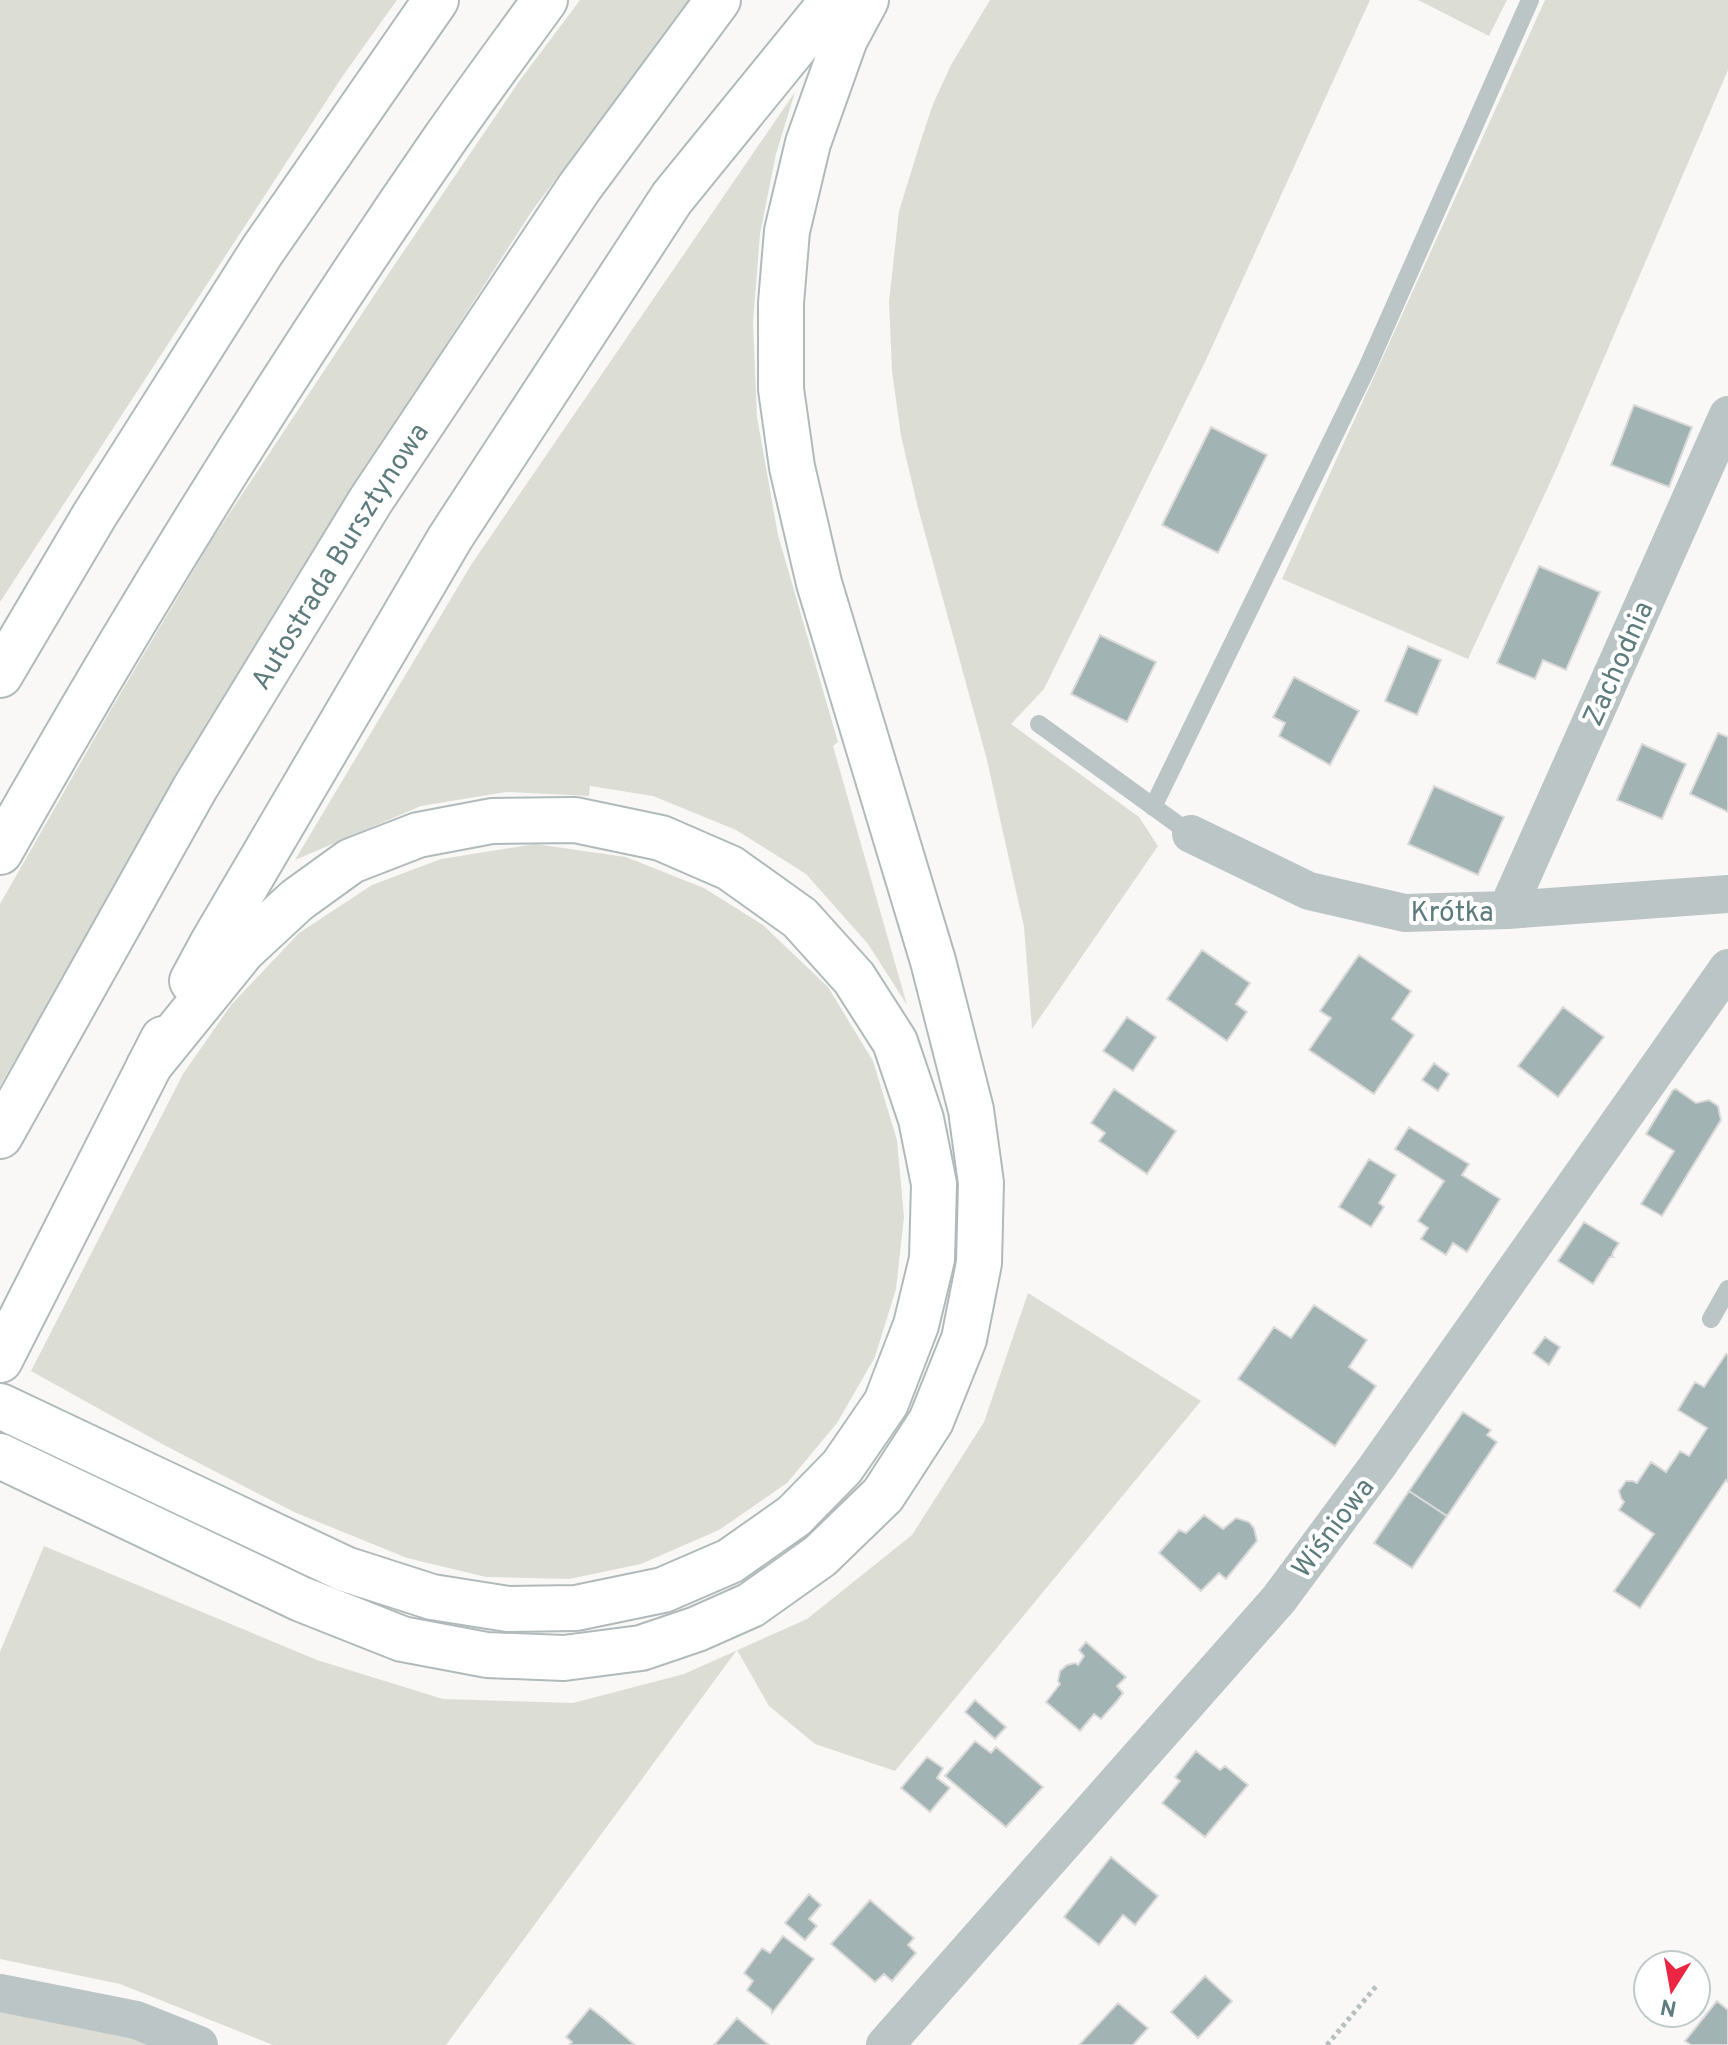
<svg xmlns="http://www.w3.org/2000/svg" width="1728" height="2045" viewBox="0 0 1728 2045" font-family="Overpass,sans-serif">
<rect width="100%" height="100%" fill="#f9f8f7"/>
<!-- green -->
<path fill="#dcded6" d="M0,0h397l-55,77 -342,525z
M580,0h110l-158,211 -244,378 -288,497v-182l110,-193 101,-170 180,-271 129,-190z
M990,0h380l-164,360 -162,329 -33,35 128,93 19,29 -126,183 -8,-102 -37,-167 -69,-252 -17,-72 -9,-65 -3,-69 10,-91 21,-68 13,-39 18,-39z
M1418,0h89l-18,36z
M1545,0h183v70l-173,402 -87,187 -186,-80z
M795,92l-19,62 -16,80 -7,88 4,95 21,118 60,207 -5,4 74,259 -39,-61 -62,-70 -70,-44 -83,-34 -63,-10 -1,10 -83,-4 -85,14 -126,54 176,-295z
M535,844l91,13 78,31 59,37 65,62 45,74 24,79 7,77 -8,72 -21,68 -38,66 -50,60 -68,47 -78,34 -72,15 -83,-2 -79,-19 -113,-46 -130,-67 -133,-74 152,-297 48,-69 68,-72 73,-48 69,-26z
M1028,1293l173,108 -306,370 -80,-27 -46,-38 -32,-56 -291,395h-173l-153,-61 -120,-25v-307l44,-106 273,114 126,39 130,4 111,-29 123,-55 105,-84 72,-113z
M0,2010l82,14 79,21h-161z"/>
<!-- building -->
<path fill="#a2b3b4" stroke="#dbdad9" stroke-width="2" d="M1634,405l58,22 -23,60 -58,-22z
M1211,427l56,28 -49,98 -56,-28z
M1539,566l61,26 -34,78 -23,-10 -8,19 -38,-16z
M1100,635l56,27 -29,60 -56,-28z
M1408,646l33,14 -24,55 -32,-14z
M1294,677l65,34 -29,54 -51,-29 6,-13 -12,-6z
M1718,733l10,4v75l-38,-18z
M1642,744l44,20 -24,55 -45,-19z
M1434,786l70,31 -26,58 -70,-31z
M1202,950l48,33 -14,21 11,8 -20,29 -60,-42z
M1359,955l52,36 -19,28 22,16 -40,59 -65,-44 22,-32 -11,-7z
M1563,1007l41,30 -46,60 -40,-31z
M1127,1017l29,20 -23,34 -30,-20z
M1434,1063l15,11 -11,17 -16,-11z
M1114,1089l62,42 -29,43 -48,-33 6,-8 -14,-10z
M1676,1089l20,14 13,-3 9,6 3,14 -59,96 -21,-12 33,-53 -28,-17 27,-44z
M1409,1127l60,37 -7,11 38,24 -33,53 -14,-9 -7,12 -25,-16 7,-11 -10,-7 26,-40 -49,-32z
M1369,1159l27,16 -17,28 5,4 -13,20 -32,-20z
M1584,1222l35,21 -6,9 -1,4 1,1h-3l-17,27 -35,-23z
M1314,1305l53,35 -18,27 27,19 -41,60 -97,-67 36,-52 17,11z
M1545,1337l15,10 -11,18 -16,-12z
M1726,1354l2,1v127l-2,-2 -86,128 -26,-17 40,-57 -35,-24 5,-8 -3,-4 -2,-7 7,-10h7l4,2 14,-21 15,10 14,-21 9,5 18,-28 -29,-18 17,-28 9,5z
M1463,1412l28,18 -4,5 10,7 -50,74 -38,-25z
M1409,1491l38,25 -35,52 -38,-25z
M1204,1515l19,14 13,-11 13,4 5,6 3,13 -31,38 -7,-6 -18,18 -42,-38 20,-23 7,3z
M1086,1642l40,35 -9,9 6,7 -6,8 -16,18 -7,-5 -14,17 -34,-29 14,-18 -2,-3 2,-10 7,-6 8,-2 3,2 6,-9 -5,-6z
M975,1700l31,27 -11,12 -30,-27z
M975,1741l16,12 5,-6 47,40 -37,40 -61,-51z
M1196,1751l24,19 5,-4 23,19 -43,52 -43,-34 18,-22 -5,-4z
M927,1757l16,11 -6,10 13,10 -20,24 -29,-24z
M1111,1857l47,39 -23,29 -12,-10 -24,30 -35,-28z
M809,1894l12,11 -12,14 8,7 -12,14 -20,-17z
M870,1900l44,38 -6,7 8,8 -24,28 -8,-7 -9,8 -44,-38z
M783,1936l31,23 -42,54 -1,-4 -24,-19 6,-9 -9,-8 18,-25 8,5z
M1205,1976l27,25 -34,37 -27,-26z
M1717,2001l11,9v35h-37l-6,-4z
M1118,2003l30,25 -15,17h-54z
M590,2008l12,9 33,28h-66l3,-3 -6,-5z
M737,2018l32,27h-55z"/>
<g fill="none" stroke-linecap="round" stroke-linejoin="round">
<defs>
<g id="motorway">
<path d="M0,675l94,-159 168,-265 174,-251"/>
<path d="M0,852c137,-243 284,-480 442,-709 34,-49 69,-96 103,-143"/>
<path d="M192,981l20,-37 238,-406 222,-340 161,-198"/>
<path id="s1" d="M0,1136l195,-348 176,-288 208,-312 139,-188"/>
<path d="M0,1360l163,-321"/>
<path d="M0,1406l345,163 87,28 76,12 68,-1 87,-18 67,-29 64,-45 48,-49 44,-64 30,-78 16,-66 2,-75 -13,-65 -26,-77 -41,-64 -54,-60 -70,-50 -69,-30 -86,-18 -83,1 -74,14 -67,26 -54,39 -54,50 -94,116"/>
<path d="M0,1456l301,143 101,40 85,16 77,3 77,-10 56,-19 54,-24 69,-49 63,-61 48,-74 33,-82 15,-76 2,-80 -10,-73 -38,-149 -114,-378 -27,-116 -11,-78v-86l6,-72 21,-88 37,-104 21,-39"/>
</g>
</defs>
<!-- motorway casing -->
<use href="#motorway" stroke="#b1babb" stroke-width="48"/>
<!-- path -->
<path stroke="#b8bfc0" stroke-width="5" stroke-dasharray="4 4" stroke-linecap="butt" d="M1327,2045l51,-61"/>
<!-- service -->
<path stroke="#bbc5c6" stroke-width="18" d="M1039,724l152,110
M1153,807l214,-439 163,-368
M1711,1319l17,-30"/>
<!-- minor -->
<path stroke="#bbc5c6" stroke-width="38" d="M1191,834l118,57 96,22 102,-3 221,-16
M1507,910l221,-495
M0,1993l136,27 63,25
M885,2045l394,-446 97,-131 352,-500"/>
<!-- motorway -->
<use href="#motorway" stroke="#fff" stroke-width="44"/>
</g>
<g text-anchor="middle" stroke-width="8" stroke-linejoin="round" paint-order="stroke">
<!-- street labels -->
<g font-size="28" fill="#5e7b7d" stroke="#fff">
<text dy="10" stroke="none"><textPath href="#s1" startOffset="672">Autostrada Bursztynowa</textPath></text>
<text transform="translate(1617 663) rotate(-66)" y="10">Zachodnia</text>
<text x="1452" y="921">Krótka</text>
<text transform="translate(1332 1527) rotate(-53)" y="10">Wiśniowa</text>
</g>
</g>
<!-- north arrow -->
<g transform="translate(1672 1989) rotate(191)"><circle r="38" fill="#ffffff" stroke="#bfcacb" stroke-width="2"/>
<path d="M0-6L14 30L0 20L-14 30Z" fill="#eb2542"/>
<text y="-12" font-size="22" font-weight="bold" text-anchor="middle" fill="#5e7b7d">N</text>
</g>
</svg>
